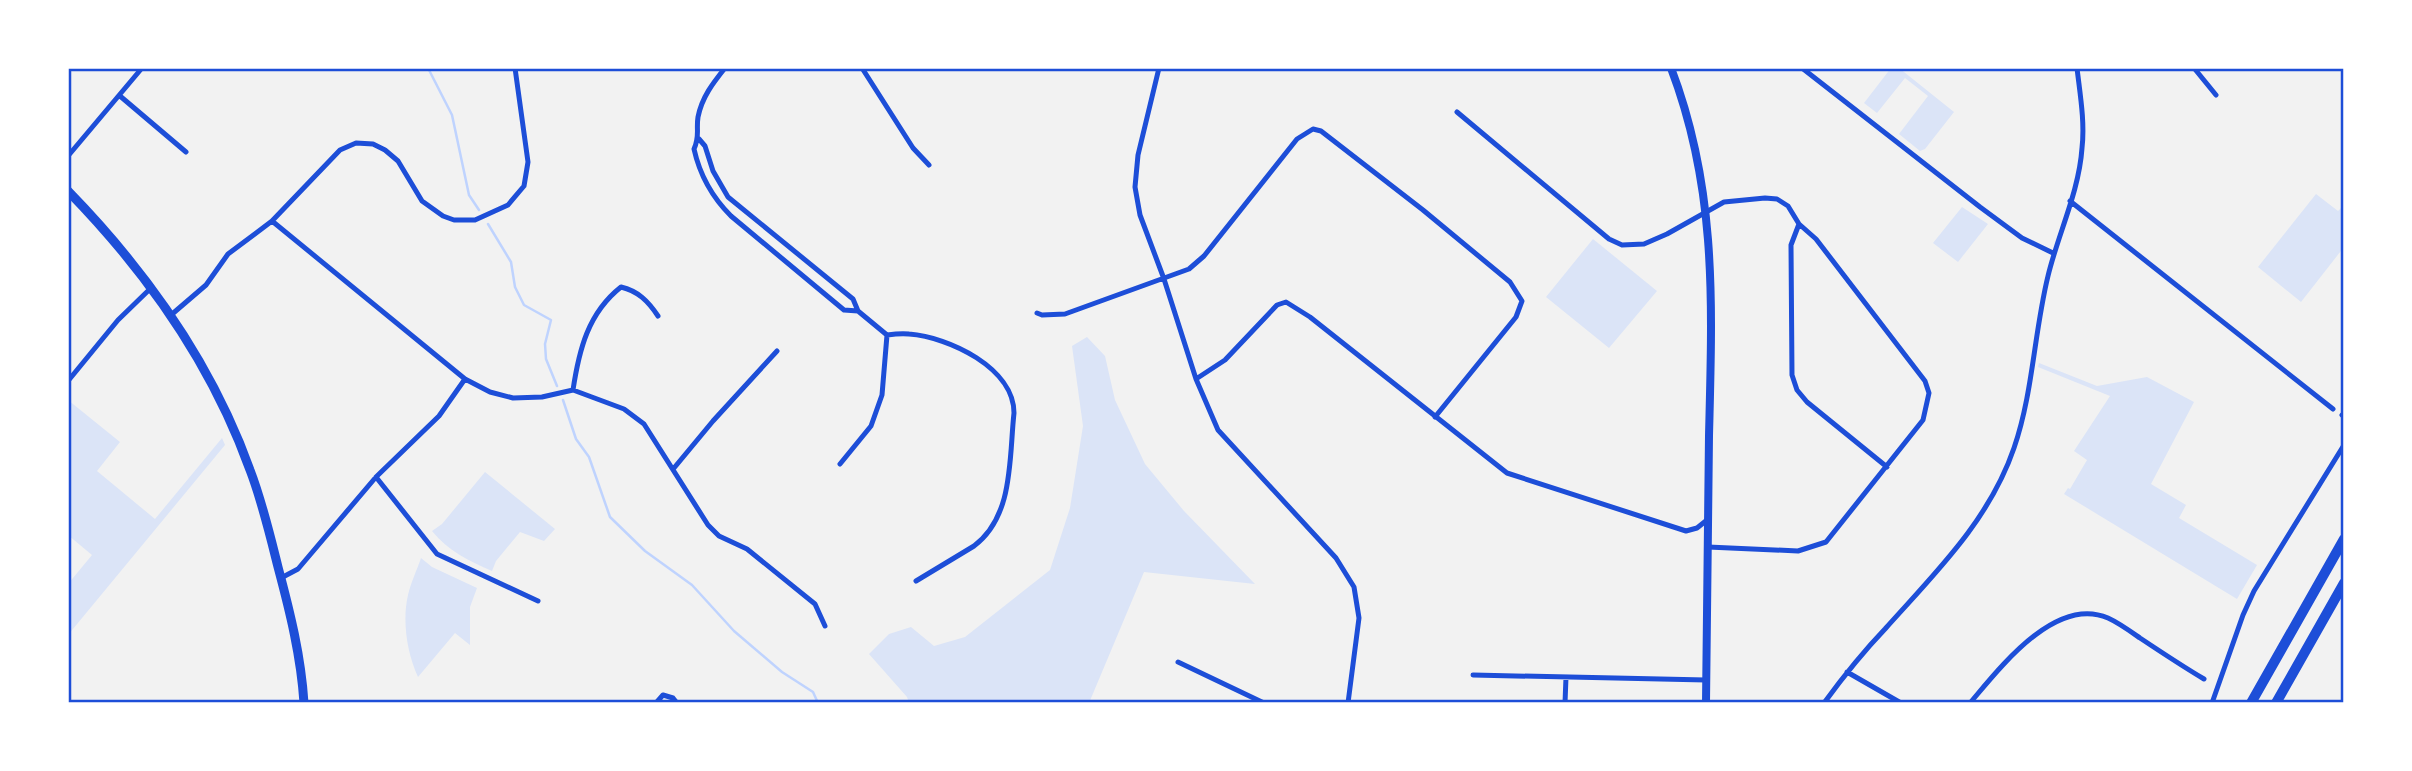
<svg xmlns="http://www.w3.org/2000/svg" width="2412" height="771" viewBox="0 0 2412 771" font-family="'Sofia Sans Condensed',sans-serif">
<rect width="100%" height="100%" fill="#f2f2f2"/>
<!-- green -->
<path fill="#dbe4f7" d="M1891,68h8l55,44 -29,37 -5,2 -21,-17 29,-38 -23,-18 -28,35 -13,-10z
M2316,194l22,17 6,-6v42l-43,55 -43,-35z
M1962,207l26,17 -30,38 -25,-19z
M1593,239l64,52 -48,57 -63,-51z
M1087,337l18,19 10,44 30,64 39,47 71,73 -111,-12 -55,131h-180l-2,-6 -38,-43 20,-20 22,-7 23,19 31,-9 85,-67 20,-62 13,-82 -11,-80z
M2039,363l58,23 50,-9 47,25 -43,82 35,21 -7,13 78,47 -20,34 -173,-105 4,-6 2,1 17,-29 -13,-9 36,-55 -72,-29z
M68,400l52,42 -23,29 58,48 67,-81 3,7 -157,190v-51l24,-29 -24,-20z
M485,472l70,57 -11,12 -24,-9 -24,29 -4,10c-23,-10 -44,-20 -60,-40l10,-7z
M421,558l11,9 45,21 -7,19v38l-15,-12 -37,44c-11,-24 -16,-56 -10,-82 3,-13 9,-25 13,-37z"/>
<g fill="none" stroke-linecap="round" stroke-linejoin="round">
<!-- stream -->
<path stroke="#bfd3fe" stroke-width="2.5" d="M428,68l24,47 17,80 10,15
M488,224l23,38 4,25 9,18 27,15 -6,24 1,15 11,27
M563,400l13,39 13,18 21,60 35,34 47,34 42,46 48,41 31,20 5,11"/>
<!-- minor -->
<path stroke="#1d4ed8" stroke-width="5" d="M725,68c-12,15 -23,29 -27,49 -2,13 2,19 -4,32 6,27 18,48 37,67l113,94 14,1
M862,68l51,80 16,17
M1159,68l-21,87 -3,32 5,28 24,64 32,100 22,51 118,128 18,29 5,31 -11,85
M1802,68l178,139 42,31 31,15
M2194,68l22,27
M120,96l66,56
M1457,112l152,127 13,6 22,-1 23,-10 57,-32 41,-4 12,1 11,7 11,18 17,15 109,142 4,12 -6,27 -97,122 -28,9 -90,-4
M699,139l6,7 8,25 15,26 125,102 5,12 29,24c7,-1 15,-2 22,-1 40,3 105,34 105,79 -5,45 0,103 -40,133l-58,35
M68,156l74,-88
M2070,201l263,208
M272,221l193,158 25,13 23,6 29,-1 31,-7 51,19 20,15 64,101 11,11 28,13 68,55 10,22
M1799,224l-8,21 1,130 5,15 10,12 80,65
M1037,313l5,2 23,-1 124,-45 15,-13 93,-117 16,-10 8,2 102,79 87,72 12,19 -6,16 -81,100
M171,315l35,-30 22,-31 44,-33 68,-71 16,-7 17,1 12,6 13,11 24,40 21,15 11,4h21l33,-15 16,-19 4,-24 -13,-94
M1196,379l29,-19 52,-55 9,-3 24,15 197,156 179,58 11,-3 10,-8
M68,381l50,-61 34,-33
M573,390c6,-40 15,-77 48,-103 17,4 27,14 37,29
M2342,415l2,2
M840,464l31,-38 11,-31 5,-60
M674,468l39,-47 64,-70
M376,477l61,77 101,47
M281,578l17,-9 78,-92 63,-61 26,-37
M1178,662l86,41
M1847,672l54,31
M1473,675l233,5
M656,703l7,-8 10,3 4,5
M1565,703l1,-26
M1824,703c19,-26 39,-51 61,-74 50,-56 104,-108 129,-181 19,-55 20,-115 34,-172 10,-42 31,-84 34,-128 3,-26 -2,-54 -5,-80
M1970,703c29,-34 85,-108 138,-85 11,5 22,13 32,20 21,14 42,28 64,41
M2212,703l31,-88 11,-24 90,-146"/>
<!-- secondary -->
<path stroke="#1d4ed8" stroke-width="8" d="M1671,68c47,123 41,240 38,368 -1,89 -2,178 -3,267"/>
<!-- primary -->
<path stroke="#1d4ed8" stroke-width="9" d="M68,191c78,80 144,173 182,279 12,31 20,65 28,97 12,45 23,89 26,136"/>
<!-- motorway -->
<path stroke="#1d4ed8" stroke-width="10" d="M2251,703l93,-164
M2276,703l68,-120"/>
</g>
<!-- border -->
<rect width="2412" height="771" fill="none" stroke="#ffffff" stroke-width="140"/>
<rect x="70" y="70" width="2272" height="631" fill="none" stroke="#1d4ed8" stroke-width="2.5"/>
</svg>
